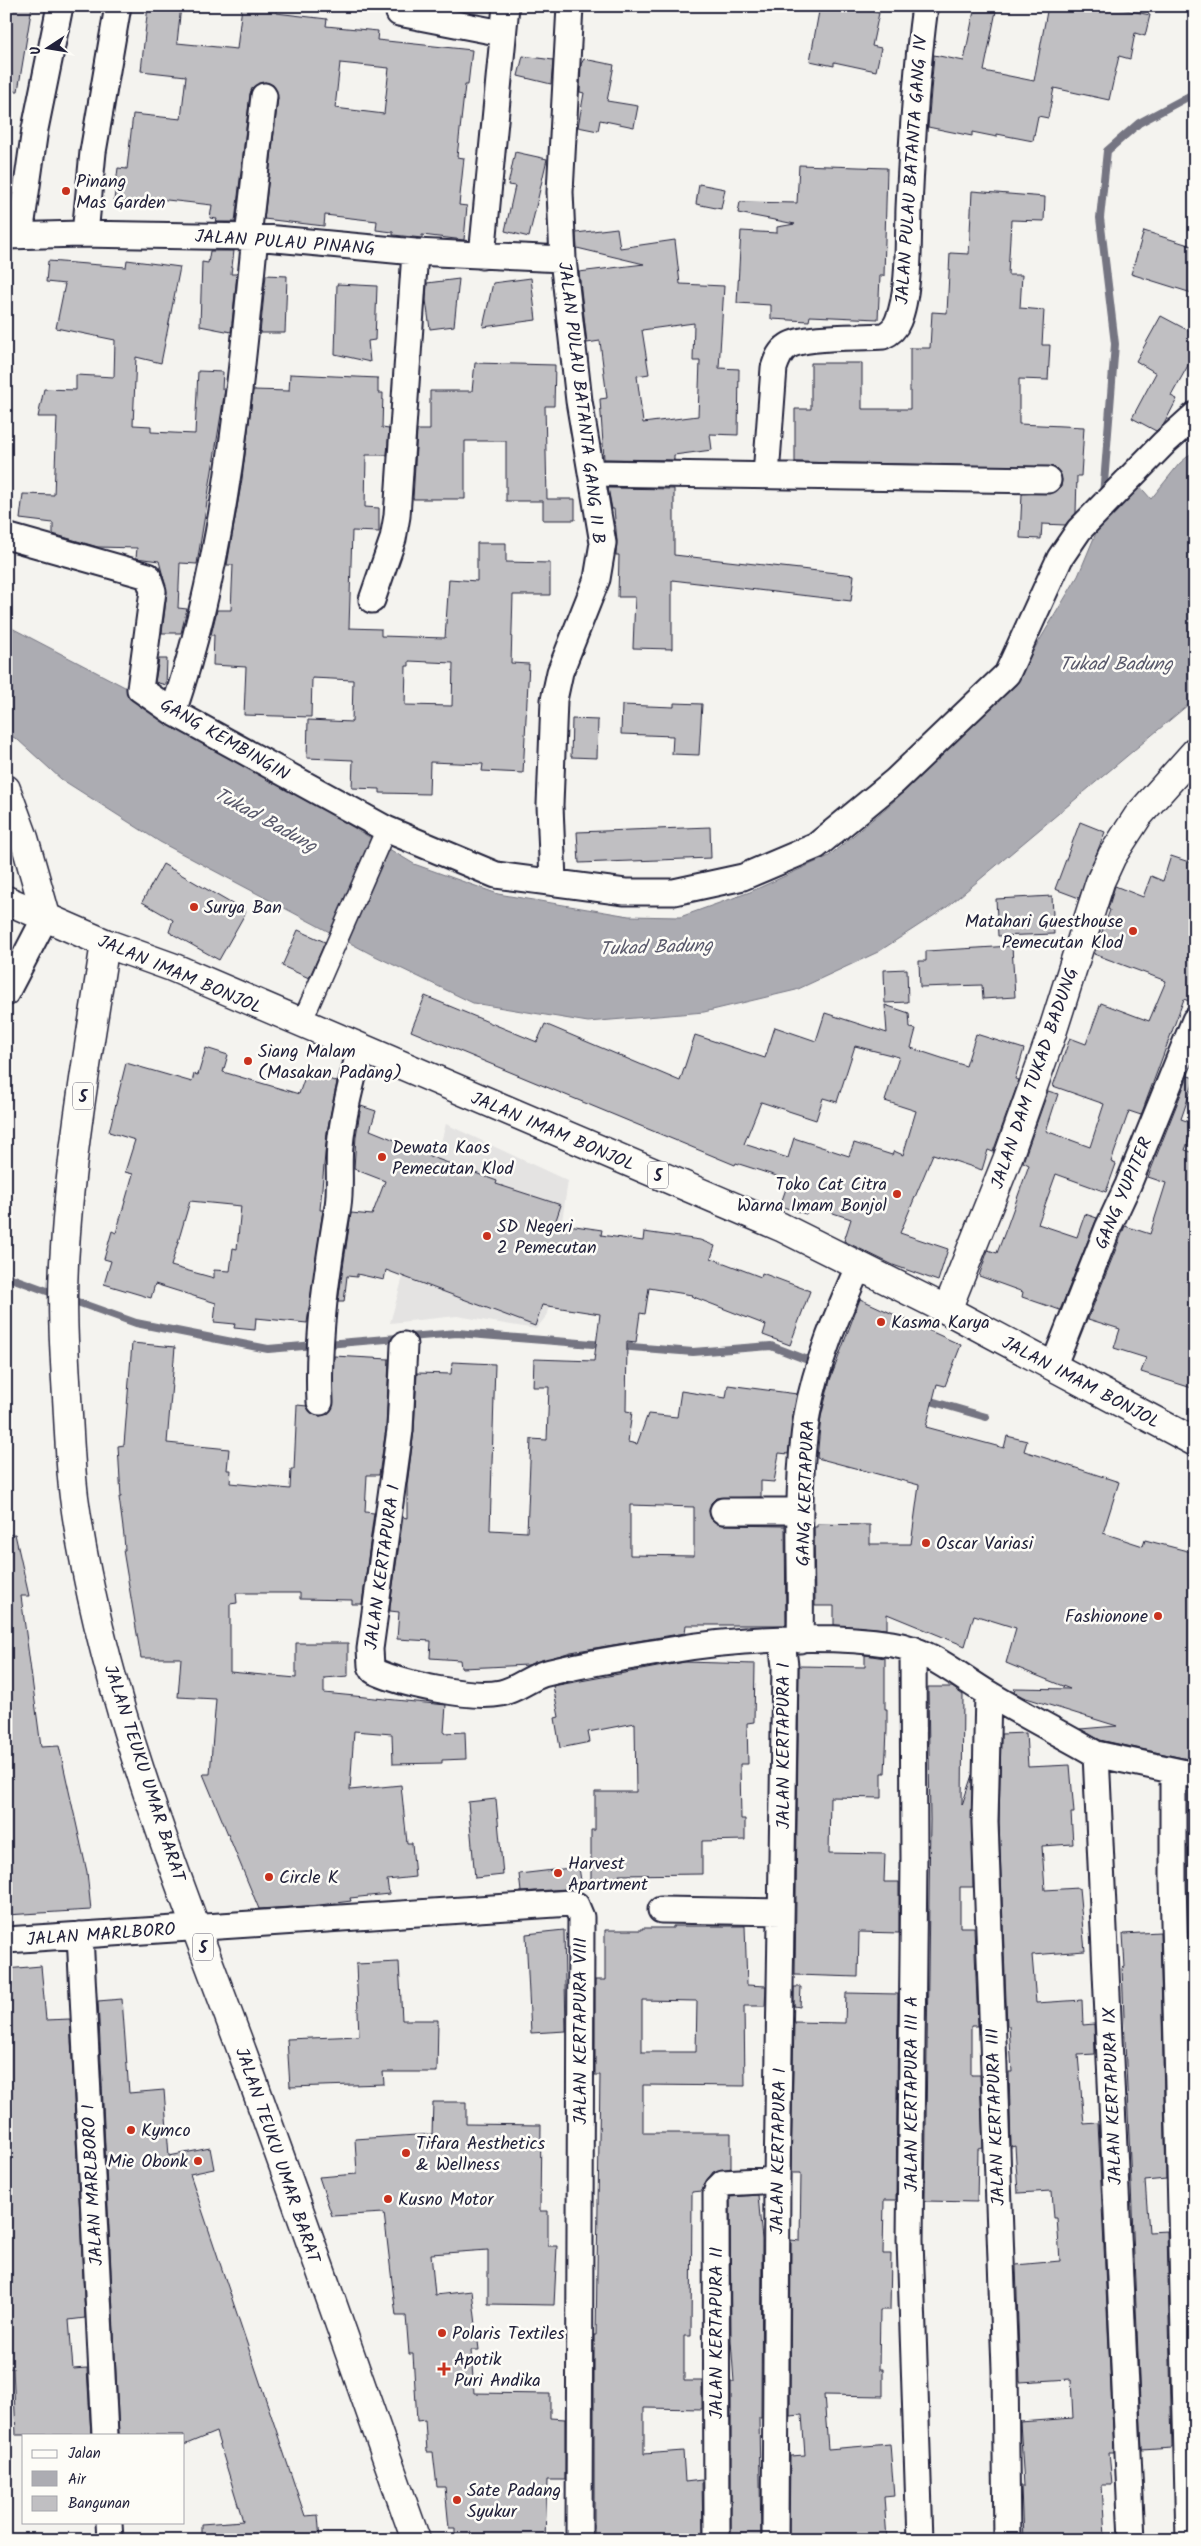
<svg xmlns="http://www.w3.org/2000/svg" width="1201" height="2546" viewBox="0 0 1201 2546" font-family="Kalam,sans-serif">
<rect width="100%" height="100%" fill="#f4f3ef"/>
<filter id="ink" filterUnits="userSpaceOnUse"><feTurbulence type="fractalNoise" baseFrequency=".02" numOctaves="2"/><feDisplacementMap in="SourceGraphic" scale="10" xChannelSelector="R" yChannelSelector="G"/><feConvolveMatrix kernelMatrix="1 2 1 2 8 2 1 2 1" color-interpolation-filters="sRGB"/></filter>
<g filter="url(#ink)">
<!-- built -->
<path fill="#e4e3e2" d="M446,1124l122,57 -20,133 -12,15 -79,-13 -67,7z"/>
<!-- water -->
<path fill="#acacb2" stroke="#757582" d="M1195,450v249l-248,208 -69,45 -82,38 -92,22 -116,10 -115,-19 -104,-50 -209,-111 -99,-63 -43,-39 -12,-7v-108l138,72 104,67 166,100 84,30 131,22 51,1 70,-25 79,-36 63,-53 119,-115 67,-112 23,-55 36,-38 14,16 28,-35z"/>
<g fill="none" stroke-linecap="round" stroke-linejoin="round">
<!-- stream -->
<path stroke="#757582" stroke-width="8" d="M1103,496l12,-152 -15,-126 7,-67 32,-28 56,-30
M6,1276l52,19
M69,1299l67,24 132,26 189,-16 148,12
M619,1346l74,6 78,-6 71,27
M924,1399l62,18"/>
</g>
<!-- building -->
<path fill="#c0bfc2" stroke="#22223b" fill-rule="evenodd" d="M6,6h26l-14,85h-12z
M148,6h33l-4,37 60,6 5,-43h35l-1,7 51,6 -1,7 52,5 -1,9 95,10 -4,35h-3l-8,72 7,1 -5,47 8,1 -3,34 -42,-5v3l-29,-3v-3l-17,-2 1,-9 -52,-6 -1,11 -60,-7 14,-121 -5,-13 -8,-3 -12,5 -3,7 -15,128h-19l1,-3 -7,-1 2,-13 -63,-7 -1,5 -34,-3 4,-32 9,1 6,-55 48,5 5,-43 -45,-5zM340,63l49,5 -5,46 -49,-6z
M820,6h24l35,7 -7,33 9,2 -5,23 -42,-9v4l-24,-5z
M975,6h22l-13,65 50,10 14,-75h59l43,9 -5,21 -10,-3 -5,26 -11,-3 -10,44 -55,-12 -6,30 -10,-2 -5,25 -36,-7v3l-25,-5v4l-44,-9 6,-72 30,6z
M523,56l30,4 -2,24 -33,-8z
M584,59l30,6 -7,36 31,5 -4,21 -34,-7 -2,11 -20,-4 6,-34 -4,-1 1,-28z
M515,152l32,7 -18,78 -24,-6 10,-45 -7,-1z
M799,165l88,3 -3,108h-4l-2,43 -68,-3 -1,5 -38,-2v-14l-34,-2 4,-72 36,2v-6l18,-3 -57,-11 2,-11 57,1z
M699,184l26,5 -4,20 -25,-5z
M972,191l73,6 -1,24 -33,-1 -3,55h14l-2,33 24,2 -2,35h8l-2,35 -29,-1v45l65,3 -3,49h-4l-1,37 -11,12 -23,-1 -1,15 -21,-1 2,-44 33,-2 6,-5 1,-7 -2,-7 -5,-6 -260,-5v-53h16v-46h51v46h48v-61h20l2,-36 15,1 3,-60 19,1z
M617,228l3,20 55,-8 5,44 44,2 -5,82 20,1 -1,66 -28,-1 2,16 -38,5v5l-70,-1 -4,-60 7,-1 -7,-57 -13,2 -8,-71 65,-8 -67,-16 -1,-15zM694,323l-1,38h7l-2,55 -55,7 -6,-47 12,-2 -7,-44z
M1144,231l51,16v47l-64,-20z
M210,251h24l-3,23h6l-6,58 -31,-6 2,-64 6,1z
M127,260l53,7 -19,96 -25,-6 -3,68 18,1v6l44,2 3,-63 25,1 -1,17h3l-4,26 -24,149 -17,-1 -2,45 9,1 -6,24h-19l5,-41 -8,-31 -23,-3 1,-10 -39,-1 -45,-13v-11l-33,-4 3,-25 31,1 3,-78h-19l6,-28 32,1v-15l38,2 1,-37 -59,-12 9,-44 -19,-2 2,-21 78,6z
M266,275l21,1 -2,57h-25z
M531,278l5,42 -53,7 10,-44z
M459,279l-5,47 -24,3 -4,-29 1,-17z
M337,284l40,2 -2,54 -7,1 2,21 -35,-8z
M1161,316l34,18v19l-24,43 6,3 -13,25 -8,7 -24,-13 24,-45 -20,-12z
M475,363l80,2 -1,41h-9l2,93h28v21h-32v-19h-37v-60h-41v58h-52l4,-69h13v-39h42z
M290,374l88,4v15h5l-1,35 7,1 -2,26h-21l-1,52 14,1v24l-27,-1 -3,97 32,1v7l64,2 4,-59 28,2v-38h29v19l44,1v32h-37l-2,68 18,1 -6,109 -41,-2 1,-7 -53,-2 -1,32 -49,-1v-4l-28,-1 1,-28 -46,-2 1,-38 44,2 1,-42 -41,-2 -1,39 -67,-2 2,-48 -33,-2 1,-30h-3l6,-25h14l2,-45h-6l15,-86 11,-89 36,1zM409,661l44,2 -1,43 -47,-1 1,-39h3z
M608,488l66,1v66l180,20 -3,26 -179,-21v69l-39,-1 2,-51h-17l1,-42h-3l1,-14 -3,-32h-2z
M159,659h8l-1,26 -11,-3z
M674,703l28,1 -3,51 -27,-1 1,-18 -52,-2 1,-29 52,2z
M572,719l26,1 -1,38 -26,-1z
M1080,822l25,10 -26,66 -24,-9z
M710,827l1,31 -132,5 -2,-31z
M1171,856l24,8v140l-11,-5 -43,116 -12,-4 -18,51 5,2 -10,28 -50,-18 -18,50 39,13 8,-23 12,4 -37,92 -38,-13 1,-5 -44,-16 9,-26 9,3 11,-29 21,-59 -6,-3 25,-71 10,3 -12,37 44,16 14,-43 -51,-18 17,-48 16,6 15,-41 48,18 17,-40 -72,-27 16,-44 -2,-1 7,-23 28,11 8,-21 12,5z
M163,864l83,48 -27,48 -50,-28 4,-12 -31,-18z
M1052,896l2,38 -56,2 -2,-37z
M298,930l27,12 -16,36 -27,-12z
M1012,946l3,51 -32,2 -1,-14 -62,2 -1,-26h7v-10z
M907,969l1,33 -23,1 -1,-33z
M425,996l112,46 8,-18 135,57 15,-46 70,23 10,-31 41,14 9,-28 62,20 -2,-28 24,8 1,15 6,1 -5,19 55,18 10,-32 48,15 -9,30 4,1 -26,72 -5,-2 -6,20 -49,-16 -33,79 48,16 -10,32 -45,-16 -49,-24 7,-22 -42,-14 -3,9 -26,-8 9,-26 -53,-17 -1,2 -324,-134zM855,1046l44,11 -14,44 31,10 -13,44 -9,-4 -2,4 -38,-12 -5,13 -55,-18 -6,20 -44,-14 17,-42 55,18 7,-22 14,4z
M206,1048l22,7 -5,17 76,22 8,-23 30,11 -10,50 -7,78h3l-16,113 -51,-5 -1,12 -21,-2 1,-4 -21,-2 2,-19 -61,-19 -4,14 -47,-14 7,-23 -7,-2 8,-28 4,2 17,-59 -8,-2 10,-32 -26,-8 17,-69 66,19 2,-8 4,1zM190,1201l51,5 -4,43 -4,-1 -3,23 -16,-1v8l-43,-12z
M1188,1076l7,2 -14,41 14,5 -10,26 10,3v236l-54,-17 5,-14 -32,-10 6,-19 -32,-10 37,-93 25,8 16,-51 -18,-6z
M361,1106l15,5 -6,19 52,21 -1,2 76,28 -1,3 65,21 -6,18 47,7 -1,5 42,6 1,-9 56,8 15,6 -4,12 50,19 1,-4 48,18 -20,54 -27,-10 3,-10 -75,-29 1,-1 -43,-7 -4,26 -5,-1 -4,29 -9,-1 -1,70 6,1 -4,30 9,2 11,-30 29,3 4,-26 45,7 2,-13 69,9 -9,60 -9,-1 -5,29 -13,-1v16l-45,1 -5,5 -2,8 2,8 12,6 62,1 1,99h-100l-1,8 -114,19 -43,13 -41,2 -26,1 -1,-8 -30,-2 1,-17 -34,-2 2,-27 -9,-1v-5l13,-89 4,1v-33l7,-54 3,-58 34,1 1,-12 43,2 -5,166 37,2 4,-93 16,1 2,-53h-16l1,-28 60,2 6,-47 -58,-9 -7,21 -149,-56 -2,10 -27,-6v3l-10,-1 -3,26h-6l13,-89 21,2 13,-34 -31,-12 2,-33zM630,1505l64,2v49l-64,-1z
M860,1299l101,46 -16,41 -8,-2 -11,43 78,21 3,-12 20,5 -3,10 95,31 -16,51 40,13 2,-6 50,13v197l-3,10 -92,-20 -20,-11 37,-3 -94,-29 -9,-5 1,-4 55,1 -64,-26 10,-35 -42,-13 -9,31 -78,-32v15l-53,-4v-19h-19l-1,-79h3v-3l53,1v19h41l8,-59 -102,-27 4,-41 9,-37z
M132,1343l43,4 -8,96 62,6 -2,21h4l-1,13 60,6 1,-20h3l3,-64 10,1 6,8 7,2 7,-2 5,-5 2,-53 55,3 -3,70 -7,46h-12l-2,37 9,1 -12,91h-10v-4l-52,-1v-6h-64l1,10 -7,1v68l66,6v-35h52v33l-24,2v15l122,12 -2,28 21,-1 1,27 -24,1v3l-49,1 -1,-30 -38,-3 -4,59 51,-5 6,58h5l3,34 -28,3 2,14 -39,4 1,3 -31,4 -61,4 -56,-135h7l6,-75 -38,-2 3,-39h-40l-18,-108h2l-1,-14 -5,-39h2l-3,-51 6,-1z
M15,1534l14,62h-8l20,151 18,-1 28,126 4,38 -85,5v-380z
M865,1655l20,3v51h2v21l-2,43h-3v25l-52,-1 -1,56 56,1 -1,28h15v51l-40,-1 -1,45 -63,-2 4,-309 66,1z
M685,1662l70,2 -1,58 -7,1 1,41h-8l1,55h4v21l-43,1v33l-83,1v8l-28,1v-54h4v-38h41l-1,-69 -47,9 2,10 -30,6 -5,-30 4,-1 -6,-31z
M928,1687h24l11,8 -1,110 10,-30 1,112h-13v40h14l4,99h-7v49h9l3,73 -5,1 -1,53 -52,-1 5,-381z
M1026,1733l2,34 42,-2 4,48h-3l2,31 -31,2 3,44 34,-2 6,63 -53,4 4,48 46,-3 1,25 11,-1 1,30 -17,1 6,69 14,-1 16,329h-5l3,33h-10l3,52 -82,3 -2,-54h3l-4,-64 53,-4 -2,-39 -51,3 -4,-117 44,-4 -3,-43h-3l-2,-27 -34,2 -3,-47 -4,1 -2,-75h3l-3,-46h-2l-8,-204 2,-88z
M496,1799l7,76 -28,3 -7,-76z
M579,1867l3,21 -61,4 -2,-18z
M673,1926h72l2,59 19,1 -1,20h-21l1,80 -102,-1v48h88v35l-18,4 -8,11 -3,8 -10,1 -1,144h-7v45h18v28l-58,-1v46l39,-3 2,31 17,-2 1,60h-43v-5h-66v-200h2l4,-260h-5v-95h10v-50h37v-2h31zM642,2000l55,1 -1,51h-54z
M564,1930l2,101 -35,2 -5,-99z
M1189,1930h6v248z
M1160,1932l6,247 -21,2 4,51 18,-1 5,217 -30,2 -20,-482 3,-1 -2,-33z
M399,1962l3,58h36l-1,52h-54l1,12 -94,3 -3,-48 72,-3 -3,-72z
M41,1966l5,54 24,-1 15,299 -16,2 4,49 14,-1 4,67h-75l-3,-67 -7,1v-131h3l-3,-30v-239z
M794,1987h7l-1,20 -6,-1z
M846,1993l52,1 -2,206h-12l-1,54h8l-1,56h-10l-1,59h4v27l-59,-1 4,54 62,-5 4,52 -10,1 3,43h-98l1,-84 15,-1 -3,-40 -12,1 1,-176 9,1 1,-68h-10l3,-151 51,1z
M122,1999l7,94 35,-3 5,66 41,-8 4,21 -24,5 115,342 13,-1 2,25h-119v-16l42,-3 -27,-89 -32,13v-10h-65l-21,-434z
M433,2102h33v22l75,1 -1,86h8v35h9l-3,59 -66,-1v-54l-57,4 4,41 37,-4 7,59h-8l3,43 76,1v24l15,1v61h-18l-2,59 -90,1v-12h-6l-4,-41h-8l-4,-35h-6l-2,-32 -8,1 -4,-67h-4l-3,-38h-10l-12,-103 -52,3 -13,-39 38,-3 -2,-35 77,-5z
M758,2195l4,45 -1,178h-2l2,122h-30v-158h3l-3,-42 -1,-143z"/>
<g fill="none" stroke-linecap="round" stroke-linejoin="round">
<defs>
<path id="pedestrian" d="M301,1024l85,-195"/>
<path id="minor" d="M399,13l103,20
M85,234l8,-82 25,-146
M20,235l15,-106 25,-123
M6,236l75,-2 174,3 160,15 148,7
M248,237l16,-141
M482,256l24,-250
M591,473l457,7
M766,475l8,-107c3,-9 6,-17 14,-22 17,-11 72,-8 95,-10 7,-3 12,-7 15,-15 12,-28 10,-82 11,-113 3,-68 7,-135 16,-202
M6,536l142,40 5,15 -13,98 33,23 213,117 110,46 129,17h49l69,-15 73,-31 79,-65 112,-107 53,-116 19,-28 85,-87 31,-28
M372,600l21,-61 4,-23 18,-264
M173,712c52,-153 66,-315 82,-475
M553,882l-3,-77 4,-105 6,-28 37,-93 6,-36 -24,-142 -16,-142 -3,-67 10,-186
M6,993l40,-77
M404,1345l-4,85 -30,219 1,17 3,5c28,13 97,28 127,22 15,-3 27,-14 42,-19 41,-11 85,-17 128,-24 64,-11 156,-16 221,-6 38,6 65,31 97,50 35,21 72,40 107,60
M1053,1367l55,-139 20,-43 67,-165
M320,1402c-3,-66 7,-131 18,-196 3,-20 0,-40 2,-60 3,-33 12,-65 20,-97
M723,1511h77
M800,1640c2,-74 -5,-151 7,-225 9,-52 31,-102 52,-150
M913,1649l1,210 -4,381 10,300
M988,1694l-3,128 20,547 2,171
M1173,1771v109l16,660
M661,1910l120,2
M80,1935l25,500
M6,1940l487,-32 78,-5 5,2 5,12 -2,623
M109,2522l1,18
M717,2540l-1,-346 2,-6 5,-5 54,-3
M775,2540l2,-360 8,-514 -3,-25
M1132,2540l-36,-786 99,21"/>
<path id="tertiary" d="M947,1310l60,-150 45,-127 48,-151 12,-26 26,-40 57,-64"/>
<path id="secondary" d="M6,789l18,49 22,78"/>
<path id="trunk" d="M6,900l99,43 67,24 609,260 166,83 248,132
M105,943c-15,101 -34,203 -40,305 -4,50 -1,100 2,149 2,34 3,67 7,100 26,193 102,376 169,557 59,161 115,324 173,486"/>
</defs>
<!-- pedestrian casing -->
<use href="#pedestrian" stroke="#22223b" stroke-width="22"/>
<!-- minor casing -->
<use href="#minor" stroke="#22223b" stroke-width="29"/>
<!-- tertiary casing -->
<use href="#tertiary" stroke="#22223b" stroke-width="31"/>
<!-- secondary casing -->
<use href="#secondary" stroke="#22223b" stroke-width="31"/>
<!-- trunk casing -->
<use href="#trunk" stroke="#22223b" stroke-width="31"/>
<!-- pedestrian -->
<use href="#pedestrian" stroke="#fdfcf7" stroke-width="19"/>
<!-- minor -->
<use href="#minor" stroke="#fdfcf7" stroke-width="25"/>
<!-- tertiary -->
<use href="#tertiary" stroke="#fdfcf7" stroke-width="28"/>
<!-- secondary -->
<use href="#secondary" stroke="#fdfcf7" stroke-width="28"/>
<!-- trunk -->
<use href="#trunk" stroke="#fdfcf7" stroke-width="28"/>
</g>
</g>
<!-- markers -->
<g fill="#c8321e" stroke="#fdfcf7" stroke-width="2">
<circle cx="66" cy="191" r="5"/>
<circle cx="194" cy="907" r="5"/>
<circle cx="1133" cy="931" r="5"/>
<circle cx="248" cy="1061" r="5"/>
<circle cx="382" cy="1157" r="5"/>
<circle cx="897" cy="1194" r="5"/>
<circle cx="487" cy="1236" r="5"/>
<circle cx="881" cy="1322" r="5"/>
<circle cx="926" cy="1543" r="5"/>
<circle cx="1158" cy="1616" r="5"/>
<circle cx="558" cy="1873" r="5"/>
<circle cx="269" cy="1877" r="5"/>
<circle cx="131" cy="2130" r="5"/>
<circle cx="406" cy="2153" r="5"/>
<circle cx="198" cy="2161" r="5"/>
<circle cx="388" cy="2199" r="5"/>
<circle cx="442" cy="2333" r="5"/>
<path d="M441.5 2361.5h5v5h5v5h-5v5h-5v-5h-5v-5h5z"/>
<circle cx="457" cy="2500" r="5"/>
</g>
<g text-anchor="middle" stroke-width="5" stroke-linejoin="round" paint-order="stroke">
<!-- shield labels -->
<g fill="#fdfcf7" stroke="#646373" stroke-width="1">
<rect x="73" y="1082.5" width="20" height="27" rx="4"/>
<rect x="648" y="1161.5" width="20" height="27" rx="4"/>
<rect x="193" y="1933.5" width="20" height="27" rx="4"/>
</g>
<g font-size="16" font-weight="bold" fill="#22223b">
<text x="83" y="1102">5</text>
<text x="658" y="1181">5</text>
<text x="203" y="1953">5</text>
</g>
<!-- street labels -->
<g font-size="18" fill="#22223b" stroke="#fdfcf7">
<text transform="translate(911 170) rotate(-86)" y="6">JALAN PULAU BATANTA GANG IV</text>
<text transform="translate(285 242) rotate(4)" y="6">JALAN PULAU PINANG</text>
<text transform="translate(582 403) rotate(83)" y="6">JALAN PULAU BATANTA GANG II B</text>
<text transform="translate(225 739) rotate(30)" y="6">GANG KEMBINGIN</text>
<text transform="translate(180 974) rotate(23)" y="6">JALAN IMAM BONJOL</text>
<text transform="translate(1034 1078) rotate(-71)" y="6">JALAN DAM TUKAD BADUNG</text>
<text transform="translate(553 1131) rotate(23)" y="6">JALAN IMAM BONJOL</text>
<text transform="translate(1123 1193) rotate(-67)" y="6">GANG YUPITER</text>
<text transform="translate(1081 1382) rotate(28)" y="6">JALAN IMAM BONJOL</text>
<text transform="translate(805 1493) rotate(-88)" y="6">GANG KERTAPURA</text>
<text transform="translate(382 1567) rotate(-82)" y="6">JALAN KERTAPURA I</text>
<text transform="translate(783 1746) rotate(-90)" y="6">JALAN KERTAPURA I</text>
<text transform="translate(145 1773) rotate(72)" y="6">JALAN TEUKU UMAR BARAT</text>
<text transform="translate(101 1934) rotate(-4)" y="6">JALAN MARLBORO</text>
<text transform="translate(580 2031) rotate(-90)" y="6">JALAN KERTAPURA VIII</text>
<text transform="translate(911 2094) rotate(-90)" y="6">JALAN KERTAPURA III A</text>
<text transform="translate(1112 2096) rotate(-92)" y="6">JALAN KERTAPURA IX</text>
<text transform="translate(995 2117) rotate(-92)" y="6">JALAN KERTAPURA III</text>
<text transform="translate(778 2151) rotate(-89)" y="6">JALAN KERTAPURA I</text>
<text transform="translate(278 2155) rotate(71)" y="6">JALAN TEUKU UMAR BARAT</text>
<text transform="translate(92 2185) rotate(-93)" y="6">JALAN MARLBORO I</text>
<text transform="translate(716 2333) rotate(-90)" y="6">JALAN KERTAPURA II</text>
</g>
<!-- poi labels -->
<g font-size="18" fill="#22223b" stroke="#fdfcf7" text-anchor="start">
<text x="76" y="187">Pinang<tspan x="76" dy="21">Mas Garden</tspan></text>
<text x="204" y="913">Surya Ban</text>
<text x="1123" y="927" text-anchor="end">Matahari Guesthouse<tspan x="1123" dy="21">Pemecutan Klod</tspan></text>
<text x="258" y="1057">Siang Malam<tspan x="258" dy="21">(Masakan Padang)</tspan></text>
<text x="392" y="1153">Dewata Kaos<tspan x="392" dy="21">Pemecutan Klod</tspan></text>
<text x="887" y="1190" text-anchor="end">Toko Cat Citra<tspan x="887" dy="21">Warna Imam Bonjol</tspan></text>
<text x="497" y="1232">SD Negeri<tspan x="497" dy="21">2 Pemecutan</tspan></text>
<text x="891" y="1328">Kasma Karya</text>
<text x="936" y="1549">Oscar Variasi</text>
<text x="1148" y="1622" text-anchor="end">Fashionone</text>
<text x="568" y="1869">Harvest<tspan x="568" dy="21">Apartment</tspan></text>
<text x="279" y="1883">Circle K</text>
<text x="141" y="2136">Kymco</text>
<text x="416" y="2149">Tifara Aesthetics<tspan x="416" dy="21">&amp; Wellness</tspan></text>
<text x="188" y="2167" text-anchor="end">Mie Obonk</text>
<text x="398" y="2205">Kusno Motor</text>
<text x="452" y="2339">Polaris Textiles</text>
<text x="454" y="2365">Apotik<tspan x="454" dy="21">Puri Andika</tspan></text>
<text x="467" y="2496">Sate Padang<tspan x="467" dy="21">Syukur</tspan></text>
</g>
<!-- water labels -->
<g font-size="19" font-style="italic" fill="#59596b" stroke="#fdfcf7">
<text x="1116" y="670">Tukad Badung</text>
<text transform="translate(266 819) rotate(29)" y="7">Tukad Badung</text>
<text transform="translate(656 946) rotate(-2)" y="7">Tukad Badung</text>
</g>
</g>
<!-- margin -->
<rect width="1201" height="2546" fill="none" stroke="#fdfcf7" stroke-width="25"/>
<rect x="12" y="12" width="1176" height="2521" fill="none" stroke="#22223b" stroke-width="2" filter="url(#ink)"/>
<!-- legend -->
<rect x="22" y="2434" width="162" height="90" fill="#fdfcf7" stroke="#a5a5ac"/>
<rect x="32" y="2450" width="25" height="8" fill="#fdfcf7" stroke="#a5a5ac"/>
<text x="68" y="2458" font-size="15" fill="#22223b">Jalan</text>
<rect x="32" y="2471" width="25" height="15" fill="#acacb2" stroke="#a5a5ac"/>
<text x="68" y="2484" font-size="15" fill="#22223b">Air</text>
<rect x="32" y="2496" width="25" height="15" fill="#c0bfc2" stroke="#a5a5ac"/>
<text x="68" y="2508" font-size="15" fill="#22223b">Bangunan</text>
<!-- north arrow -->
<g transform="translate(48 48) rotate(258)" stroke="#fdfcf7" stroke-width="4" paint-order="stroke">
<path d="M0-4L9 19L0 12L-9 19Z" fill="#22223b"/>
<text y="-8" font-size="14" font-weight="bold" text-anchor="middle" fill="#22223b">U</text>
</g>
</svg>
